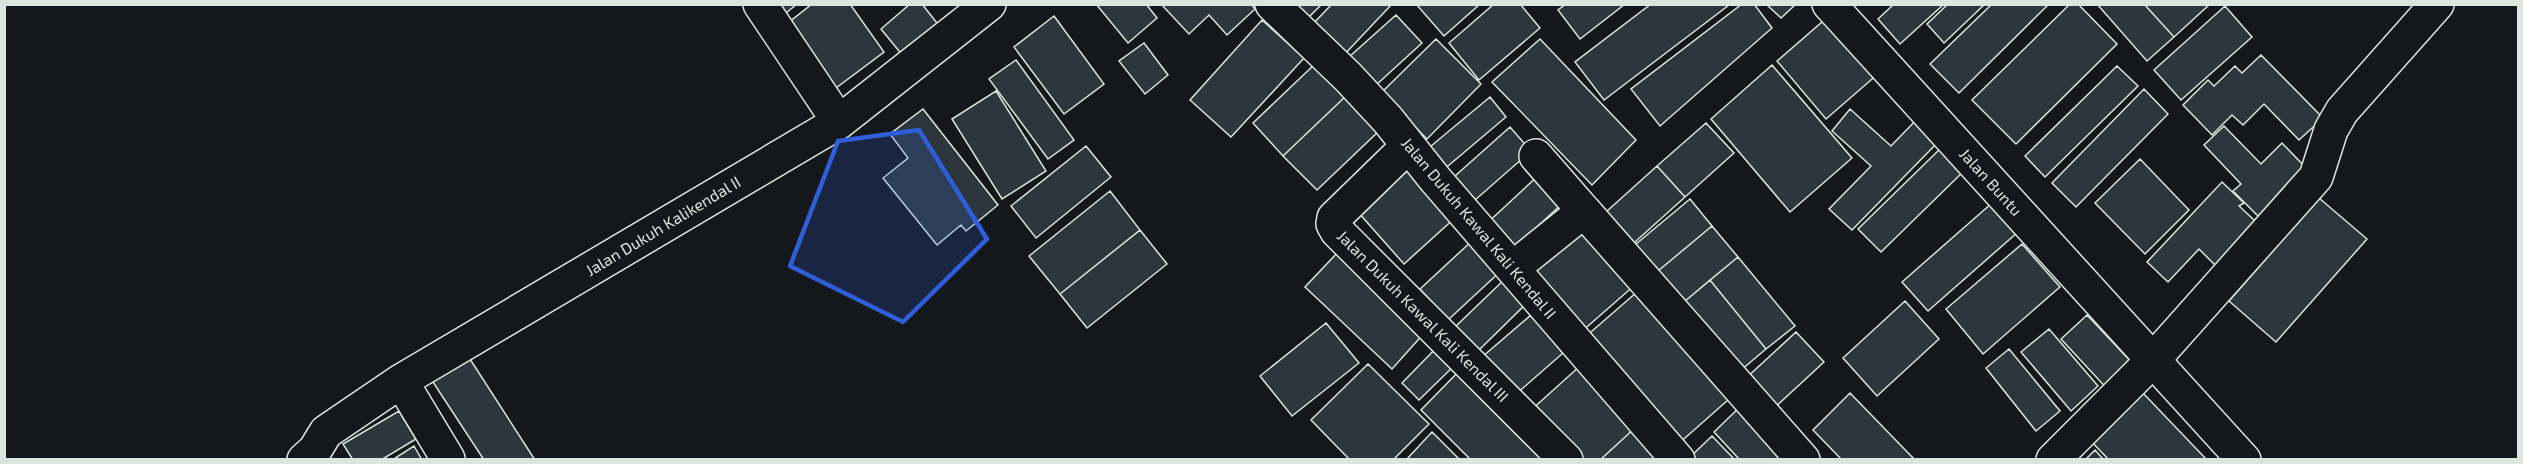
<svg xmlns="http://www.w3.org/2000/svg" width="2523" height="464" viewBox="0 0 2523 464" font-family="'Exo 2',sans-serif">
<rect width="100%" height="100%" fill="#14181c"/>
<!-- building -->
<path fill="#2c363c" stroke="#d8e6dc" stroke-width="1.5" d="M780,4h17l-11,9z
M812,4h38l34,48 -48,36 -48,-65z
M910,4h12l22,28 -36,30 -27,-33z
M1096,4h50l11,14 -29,25z
M1161,4h90l4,5 -28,26 -18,-20 -20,19z
M1280,4h42l-21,21z
M1332,4h60l-49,52 -32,-30z
M1416,4h64l-36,32z
M1494,4h26l20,24 -61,52 -30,-37z
M1566,4h59l-45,35 -22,-29z
M1651,4l78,1 -125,95 -29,-38z
M1742,4h12l18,24 -112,98 -29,-37z
M1766,4h30l-15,14z
M1894,4h50l-44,40 -22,-25z
M1948,4h37l-41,39 -17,-19z
M1992,4h57l-90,89 -29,-29z
M2070,4h8l39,40 -101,100 -44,-44z
M2097,4h47l30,33 -27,24z
M2144,4h66l-36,33z
M2225,6l27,31 -71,63 -27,-30z
M1396,15l26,28 -47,43 -26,-29z
M1830,15l49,58 -53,46 -49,-58z
M1054,16l50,68 -40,30 -50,-67z
M1262,20l42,38 -73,79 -41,-37z
M1436,39l45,45 -54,55 -46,-46z
M1540,39l96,101 -44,45 -100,-103z
M1144,43l24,32 -23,19 -26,-33z
M2261,55l62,63 -24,22 -35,-36 -21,21 -11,-10 -20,20 -29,-30 25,-25 6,6 21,-20 7,7z
M1016,60l58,80 -26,19 -59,-80z
M1316,63l31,32 -64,61 -30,-33z
M1772,65l80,93 -62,54 -79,-93z
M2117,66l21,20 -93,91 -20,-21z
M2144,89l24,25 -92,93 -24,-24z
M996,91l50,80 -44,28 -50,-80z
M1347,95l33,35 -63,60 -34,-34z
M1490,97l16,20 -64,54 -17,-20z
M923,109l75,96 -32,26 -5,-6 -24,20 -54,-67 25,-20 -18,-24z
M1850,109l41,37 28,-29 22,22 -89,91 -23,-21 42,-43 -39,-35z
M1706,123l28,30 -49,44 -28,-31z
M2224,126l37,38 21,-21 28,29 -49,47 -28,-28 8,-7 -37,-39z
M1510,127l21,24 -64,56 -21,-23z
M1944,145l23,23 -86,84 -23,-23z
M1086,146l25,31 -75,61 -25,-32z
M2140,159l49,51 -44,44 -50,-51z
M1411,164l46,52 -53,48 -46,-52z
M1657,166l28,31 -61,55 -28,-31z
M1541,173l25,27 -57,53 -25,-27z
M2222,182l22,21 -5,3 27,25 -41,44 -26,-26 -31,33 -21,-20z
M1110,191l30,39 -80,64 -31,-38z
M2319,198l48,41 -91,103 -47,-41z
M1690,199l22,27 -60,50 -22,-27z
M1992,203l26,29 -90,79 -26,-29z
M1583,223l53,61 -56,49 -53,-60z
M1712,226l26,31 -60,50 -26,-31z
M1140,230l27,34 -80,64 -27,-34z
M1474,239l29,30 -55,51 -28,-31z
M2022,244l38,43 -77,67 -37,-45z
M1339,251l87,80 -34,38 -87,-82z
M1738,257l57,69 -29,23 -56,-69z
M1509,275l22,24 -54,53 -23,-24z
M1710,280l56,69 -32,27 -56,-69z
M1645,285l92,107 -61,54 -92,-108z
M1905,301l34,38 -62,57 -34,-38z
M1531,315l32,38 -48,42 -33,-38z
M2087,315l50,53 -26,25 -50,-54z
M1326,323l33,40 -67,53 -32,-40z
M2049,329l49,57 -27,25 -50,-59z
M1796,332l28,30 -52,48 -28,-30z
M1443,341l18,18 -42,41 -17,-17z
M2009,349l51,62 -24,20 -50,-63z
M468,356l67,104h-51l-53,-81z
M1368,364l61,60 -36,36h-43l-39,-40z
M1580,366l56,61 -36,33h-26l-44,-49z
M1463,367l85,84 -9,9h-68l-50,-50z
M2142,392l65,68h-98l-18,-19z
M1850,393l65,67h-73l-29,-30z
M1744,403l53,57h-57l-26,-28z
M399,411l17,28 -35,21h-28l-10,-16z
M1636,427l28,33h-64z
M1432,432l28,28h-54z
M1712,436l23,24h-48z
M414,446l8,14h-30z
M2095,450l9,10h-19z"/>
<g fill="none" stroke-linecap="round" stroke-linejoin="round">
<defs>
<path id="minor" d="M760,4l79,118
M1272,4l76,73 40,43 47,59 243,281
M1829,4l415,456
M1408,146l-74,72 -1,6 4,7 229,229
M1536,156l48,55
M1513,268l71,-57 219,249
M448,459l-47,-78 438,-259 150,-118
M304,460l11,-10 11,-18 75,-51
M2053,460l100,-100 163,-183 15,-47 11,-19 95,-107"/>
</defs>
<!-- minor casing -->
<use href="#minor" stroke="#d8e6dc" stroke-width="36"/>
<!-- minor -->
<use href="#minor" stroke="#14181c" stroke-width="33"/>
</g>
<!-- marked area -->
<path fill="#305dd8" fill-opacity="0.2" stroke="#305dd8" stroke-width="4.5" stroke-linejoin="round" d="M919,130l68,109 -84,83 -113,-56 48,-125z"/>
<g text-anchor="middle" stroke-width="4.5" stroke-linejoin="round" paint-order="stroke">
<!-- street labels -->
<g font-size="16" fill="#d8e6dc" stroke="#14181c">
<text transform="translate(1991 182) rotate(48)" y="6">Jalan Buntu</text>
<text transform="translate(663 226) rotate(-31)" y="6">Jalan Dukuh Kalikendal II</text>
<text transform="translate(1479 228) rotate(50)" y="6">Jalan Dukuh Kawal Kali Kendal II</text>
<text transform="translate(1423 316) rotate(45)" y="6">Jalan Dukuh Kawal Kali Kendal III</text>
</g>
</g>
<!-- border -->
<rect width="2523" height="464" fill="none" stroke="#d8e6dc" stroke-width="12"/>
</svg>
